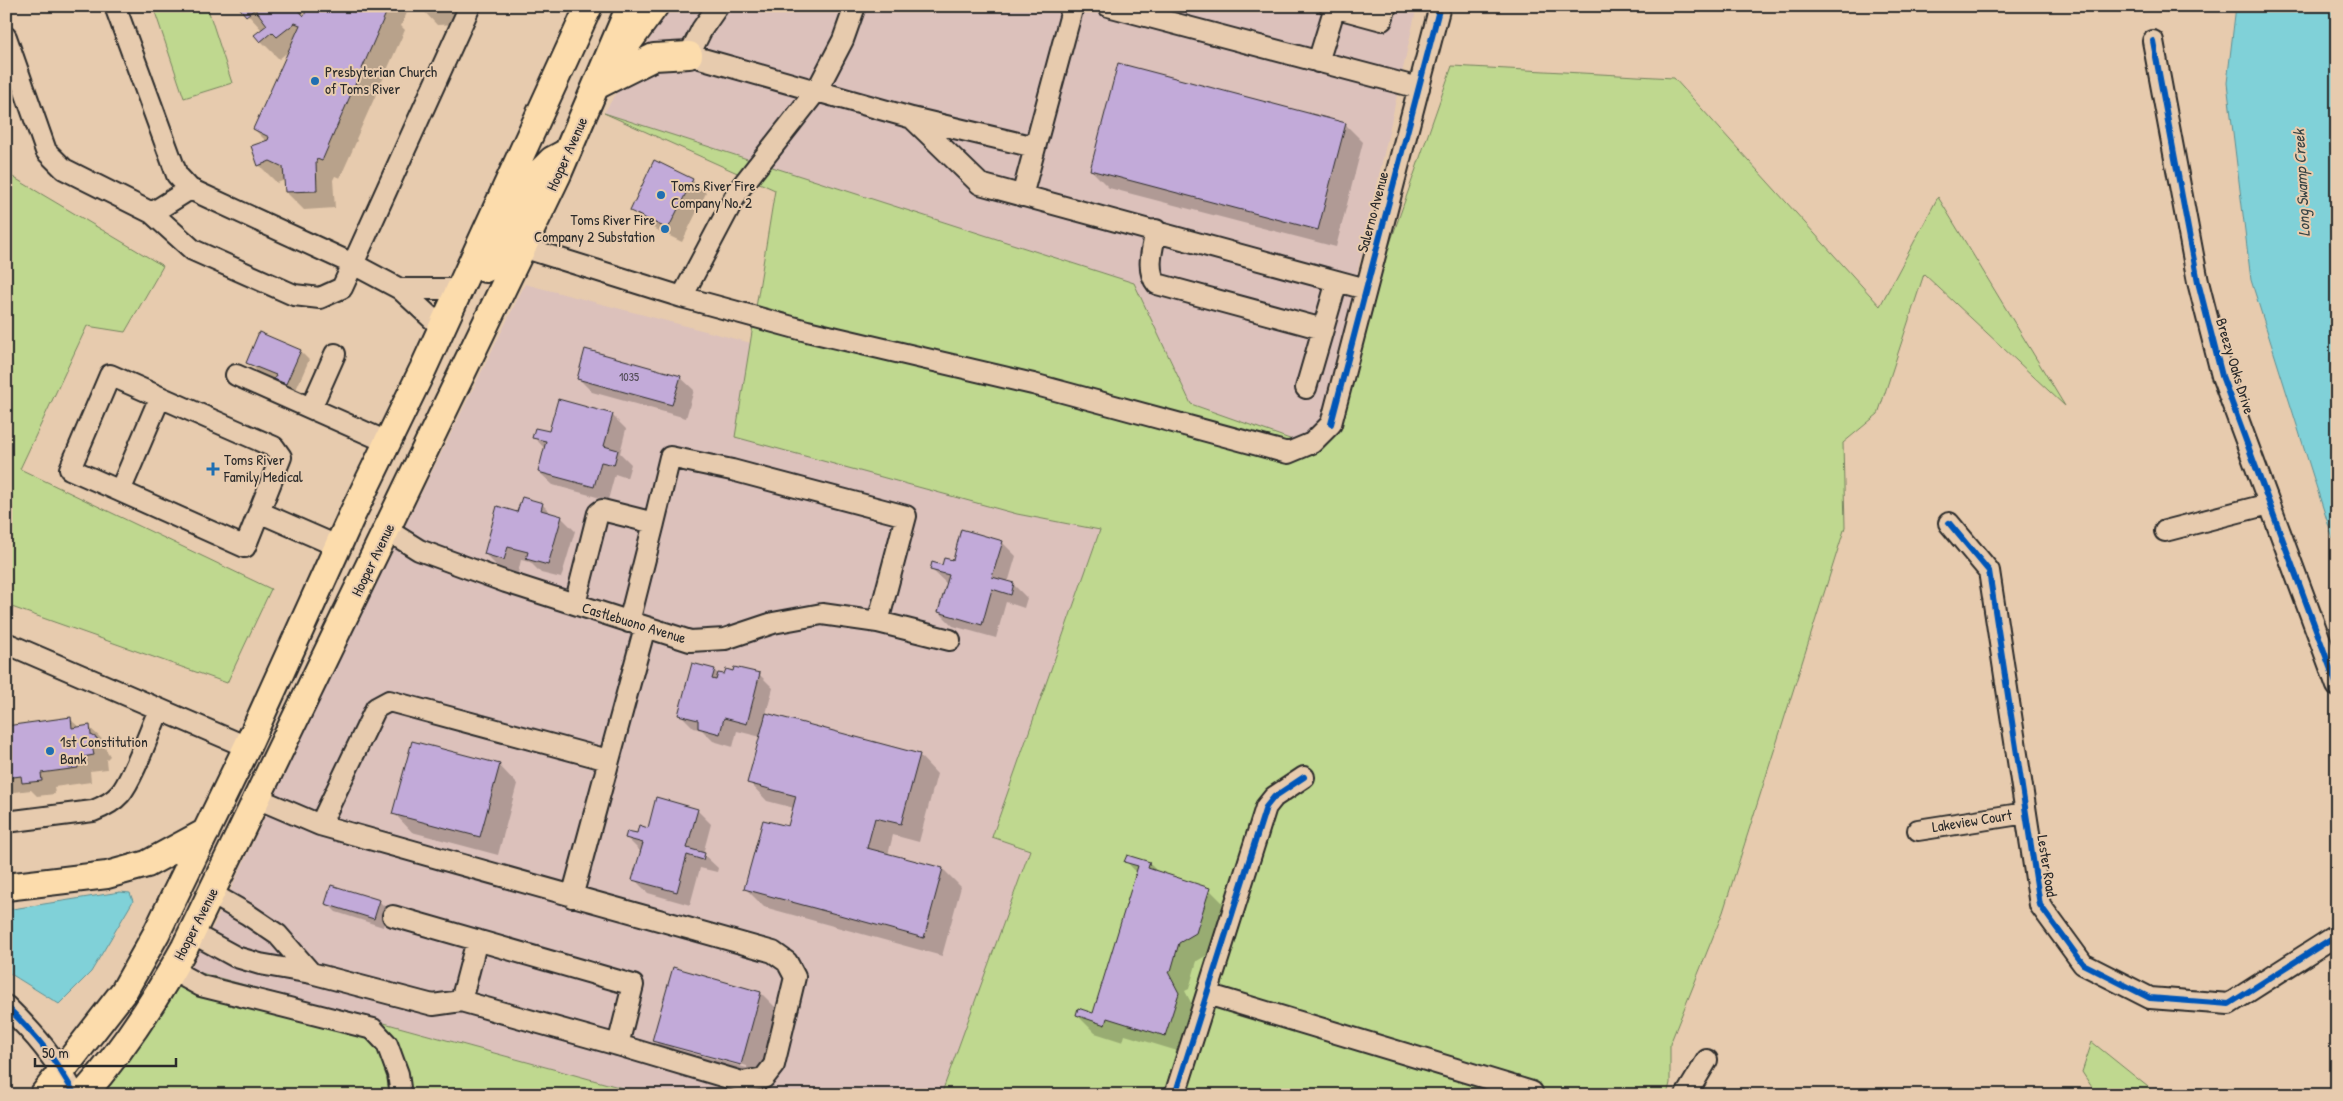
<svg xmlns="http://www.w3.org/2000/svg" width="2343" height="1101" viewBox="0 0 2343 1101" font-family="'Patrick Hand',sans-serif">
<rect width="100%" height="100%" fill="#e7cbae"/>
<filter id="ink" filterUnits="userSpaceOnUse"><feTurbulence type="fractalNoise" baseFrequency=".02" numOctaves="2"/><feDisplacementMap in="SourceGraphic" scale="10" xChannelSelector="R" yChannelSelector="G"/><feConvolveMatrix kernelMatrix="1 2 1 2 8 2 1 2 1" color-interpolation-filters="sRGB"/></filter>
<g filter="url(#ink)">
<!-- built -->
<path fill="#dcc1bb" d="M670,6h747l-99,443 -127,-45 -57,-121 -530,-170z
M525,284l226,59 -15,94 281,77 83,16 -108,307 38,12 -89,246h-293l-458,-125 27,-51 113,-242z"/>
<!-- green -->
<path fill="#bfd88f" stroke="#75825d" d="M153,6h54l25,77 -48,15z
M1452,66l222,12 206,228 58,-109 127,209 -141,-132 -46,140 -35,29 2,84 -122,385 -53,132v39l-3,12h-726l89,-245 -38,-13 108,-307 -83,-16 -282,-77 40,-247 -171,-77 530,170 57,121 127,45z
M6,173l157,93 -38,66 -38,-6 -67,143 251,120 -44,94 -221,-78z
M190,970l458,125h-542l5,-13 44,-59z
M2092,1042l66,53h-61l-15,-23z"/>
<!-- water -->
<path fill="#80d1d8" stroke="#5e8f93" d="M2236,6h101v546l-86,-272 -24,-197z
M120,892l10,1 3,8 -42,71 -32,32 -53,-33v-61z"/>
<!-- shadow -->
<path fill="#0003" fill-rule="evenodd" d="M240,6h60l-2,2 7,8 5,-10h100l-9,20 4,4 -49,109 1,1 -17,38 -5,-2 -2,4 2,28 -31,2 -18,-18 -1,-12 -8,3 -18,-18 8,-23 -13,-13 35,-78 -10,8 -18,-18 1,-11z
M419,6h40l1,18 -23,1z
M1345,124l18,18 -27,105 -227,-59 -18,-18z
M692,180l14,13 -24,49 -37,-18 -13,-14z
M300,351l9,9 -14,32 -10,-4 -9,-8 -19,-9 -9,-9z
M680,377l14,13 -8,28 -94,-26 -14,-14z
M612,415l14,14 -6,24 11,11 -4,14 -12,-4 -7,26 -55,-15 -14,-13 6,-23 -11,-12z
M542,504l11,11 8,2 14,14 -14,47 -20,-5 -11,-11 -9,-2 -3,13 -19,-5 -14,-14z
M1002,542l14,14 -8,27 5,1 14,14 -3,10 -18,-6 -10,36 -43,-12 -14,-14 8,-28 -16,-15z
M735,668l25,7 13,13 -7,26 153,41 18,19 -18,68 -26,-7 -5,20 55,14 18,18 -19,69 -178,-49 -18,-18 43,-61 5,-20 -27,-7 -18,-19 12,-45 -24,-6 -4,16 -20,-6 -11,-11 -8,-2 -14,-14 34,-44 5,5 6,1 9,-4z
M70,719l10,9 9,-1 14,13 1,6 6,10 -4,4 1,9 -17,2 1,11 -37,5 1,7 -18,2 -6,-6 -25,3v-66z
M499,765l18,19 -19,71 -86,-23 -18,-19z
M697,810l14,14 -8,30 15,14 -1,4 -17,-4 -10,37 -42,-12 -14,-14 7,-27 -15,-15 12,-2z
M1126,861l23,2 10,10 50,16 18,18 -13,44 -17,10 -8,28 -4,2 11,21 -12,41 -59,-18 -2,7 -28,-9 -18,-18 16,-1 44,-141z
M379,901l9,9 -5,17 -47,-15 -9,-9z
M761,993l18,18 -20,72 -87,-24 -18,-19zM673,1045l74,21v2l-74,-20z"/>
<!-- building -->
<path fill="#c2aad9" stroke="#2b2b2b" d="M238,6h57l9,10 4,-10h76l-1,3 4,2 -65,150 -5,-2 -1,3 1,29 -32,1 -2,-25 -13,-6 -12,5 -7,-20 17,-6 1,-3 -16,-8 47,-104 -5,-2 -18,14 -5,-5 -12,10 -6,-7 13,-10 -12,-16 -9,7z
M1118,63l228,60 -28,107 -228,-60z
M654,160l39,19 -25,50 -38,-18z
M259,332l42,18 -15,34 -12,-5 2,-4 -30,-12z
M585,349l96,27 -9,29 -95,-26z
M558,399l55,15 -9,32 14,4 -4,15 -13,-3 -7,25 -56,-15 8,-31 -14,-3 3,-10 14,3z
M522,497l21,6 -2,7 21,6 -14,49 -22,-6 2,-7 -20,-5 -4,13 -20,-6 13,-48 20,6z
M961,529l42,12 -11,36 22,6 -3,12 -19,-6 -10,36 -44,-13 11,-37 -19,-5 2,-8 10,3 2,-7 9,2z
M692,663l23,6 -3,10 4,1 2,-7 6,1 2,-5 7,2 1,-4 26,6 -13,51 -23,-6 -4,16 -22,-6v-8l-20,-5z
M766,713l154,41 -19,70 -26,-6 -8,30 76,20 -19,70 -180,-49 19,-69 25,6 8,-30 -49,-13z
M71,717l1,11 18,-3 1,10 6,3v4l-5,4 2,9 -17,3 1,10 -37,5 1,8 -20,2 -1,-7 -15,2v-52z
M412,741l88,23 -20,73 -88,-23z
M656,797l42,12 -11,39 18,5 -2,7 -16,-5 -10,37 -45,-12 11,-37 -18,-5 2,-7 10,2 2,-8 9,3z
M1127,855l23,7 -2,6 62,20 -14,45 -17,10 -8,28 -3,1 11,21 -14,43 -58,-18 -2,7 -29,-10 2,-7 15,5 45,-147 -14,-4z
M331,885l49,15 -6,19 -49,-15z
M673,967l88,25 -20,73 -89,-24z"/>
<g fill="none" stroke-linecap="round" stroke-linejoin="round">
<defs>
<path id="minor" d="M718,6l-16,23 -13,26 223,63 123,29
M1108,6l311,82
M1330,6l52,14 4,-14
M6,37l40,114 18,18 88,44 41,37 101,45 26,3 22,-10 11,-24 -163,-75 -13,-14 -62,-169
M2153,41l45,241 24,94 115,310
M1318,62l17,-55
M912,118l68,66 386,105
M1022,196l51,-190
M152,213l38,-24
M1156,230c-3,18 -11,39 1,54l166,45
M522,247l160,50 125,34 226,53 255,69 24,-10 19,-19 109,-418
M400,289l-47,-25 117,-258
M682,297l56,-106 79,-101 26,-50 12,-34
M442,328l-42,-39h60
M236,375l151,67
M1306,388l31,-107
M311,408l24,-54
M120,491l-50,-22 40,-94 50,22
M259,512l-14,35 -125,-56 40,-94 114,50 7,10 -22,55 78,34
M654,523l16,-66 62,13 174,46 -28,106
M1949,523l40,48 51,334 43,59 67,34 79,6 108,-69
M387,530l32,20 87,32 184,59 35,-2 48,-16 49,-9 56,8 72,18
M2165,531l104,-27
M575,604l23,-91 4,-3 52,13 -25,99
M6,643l241,104
M6,822l87,-11c10,-4 20,-9 27,-17 13,-15 30,-64 39,-84
M320,825l56,-117 13,-7 219,59
M1918,830l108,-17
M212,894l35,20 31,21 33,38
M572,897l73,-270
M393,916l240,69 -15,60
M192,933l44,24 24,7 51,9 122,32 28,-4 157,44 124,37 22,-4 10,-13 21,-88 -8,-15 -14,-10 -453,-127 -61,-26
M172,970l29,16 172,43 14,15 11,30 3,21
M1207,994l325,98
M461,1001l16,-61
M6,1006c30,29 49,52 69,89
M1175,1095l91,-288 8,-10 30,-20
M1686,1095l21,-35"/>
<path id="major" d="M622,51l33,-45
M596,86l58,-29 35,-2
M485,269l53,-95 14,-14 15,-8
M6,887l101,-12 40,-11 59,-32
M43,1095l81,-104 32,-57 91,-187 106,-234 70,-144 166,-363
M83,1095c40,-45 73,-96 102,-148l373,-773 72,-168"/>
</defs>
<!-- minor casing -->
<use href="#minor" stroke="#2b2b2b" stroke-width="24"/>
<!-- major casing -->
<use href="#major" stroke="#2b2b2b" stroke-width="30"/>
<!-- minor -->
<use href="#minor" stroke="#e7cbae" stroke-width="20"/>
<!-- major -->
<use href="#major" stroke="#fcdcac" stroke-width="26"/>
<defs>
<path id="cycleway" d="M2153,41l45,241 24,94 115,310
M1331,424l109,-418
M1949,523l40,48 51,334 43,59 67,34 79,6 108,-69
M6,1006c30,29 49,52 69,89
M1175,1095l91,-288 8,-10 30,-20"/>
</defs>
<!-- cycleway casing -->
<use href="#cycleway" stroke="#e7cbae" stroke-width="9"/>
<!-- cycleway -->
<use href="#cycleway" stroke="#0057b8" stroke-width="6"/>
</g>
</g>
<!-- markers -->
<g fill="#1f6fb2" stroke="#e7cbae" stroke-width="2">
<circle cx="315" cy="81" r="5"/>
<circle cx="661" cy="195" r="5"/>
<circle cx="665" cy="229" r="5"/>
<path d="M210.5 461.5h5v5h5v5h-5v5h-5v-5h-5v-5h5z"/>
<circle cx="50" cy="751" r="5"/>
</g>
<g text-anchor="middle" stroke-width="4" stroke-linejoin="round" paint-order="stroke">
<!-- number labels -->
<g font-size="12" fill="#514b56">
<text x="629" y="381">1035</text>
</g>
<!-- poi labels -->
<g font-size="15" fill="#2b2b2b" stroke="#e7cbae" text-anchor="start">
<text x="325" y="77">Presbyterian Church<tspan x="325" dy="17">of Toms River</tspan></text>
<text x="671" y="191">Toms River Fire<tspan x="671" dy="17">Company No. 2</tspan></text>
<text x="655" y="225" text-anchor="end">Toms River Fire<tspan x="655" dy="17">Company 2 Substation</tspan></text>
<text x="224" y="465">Toms River<tspan x="224" dy="17">Family Medical</tspan></text>
<text x="60" y="747">1st Constitution<tspan x="60" dy="17">Bank</tspan></text>
</g>
<!-- street labels -->
<g font-size="15" fill="#2b2b2b" stroke="#e7cbae">
<text transform="translate(567 154) rotate(-66)" y="5">Hooper Avenue</text>
<text transform="translate(1373 212) rotate(-75)" y="5">Salerno Avenue</text>
<text transform="translate(2235 366) rotate(73)" y="5">Breezy Oaks Drive</text>
<text transform="translate(373 560) rotate(-64)" y="5">Hooper Avenue</text>
<text transform="translate(634 623) rotate(17)" y="5">Castlebuono Avenue</text>
<text transform="translate(1972 821) rotate(-9)" y="5">Lakeview Court</text>
<text transform="translate(2047 866) rotate(81)" y="5">Lester Road</text>
<text transform="translate(196 924) rotate(-63)" y="5">Hooper Avenue</text>
</g>
<!-- water labels -->
<g font-size="16" font-style="italic" fill="#384445" stroke="#e7cbae">
<text transform="translate(2301 183) rotate(-93)" y="6">Long Swamp Creek</text>
</g>
</g>
<!-- margin -->
<rect width="2343" height="1101" fill="none" stroke="#e7cbae" stroke-width="25"/>
<rect x="12" y="12" width="2318" height="1076" fill="none" stroke="#2b2b2b" stroke-width="2" filter="url(#ink)"/>
<!-- scale -->
<path d="M35 1058v8h141v-8" fill="none" stroke="#2b2b2b" stroke-width="2.5"/>
<text x="42" y="1058" font-size="15" fill="#2b2b2b" stroke="#e7cbae" stroke-width="4" paint-order="stroke">50 m</text>
</svg>
